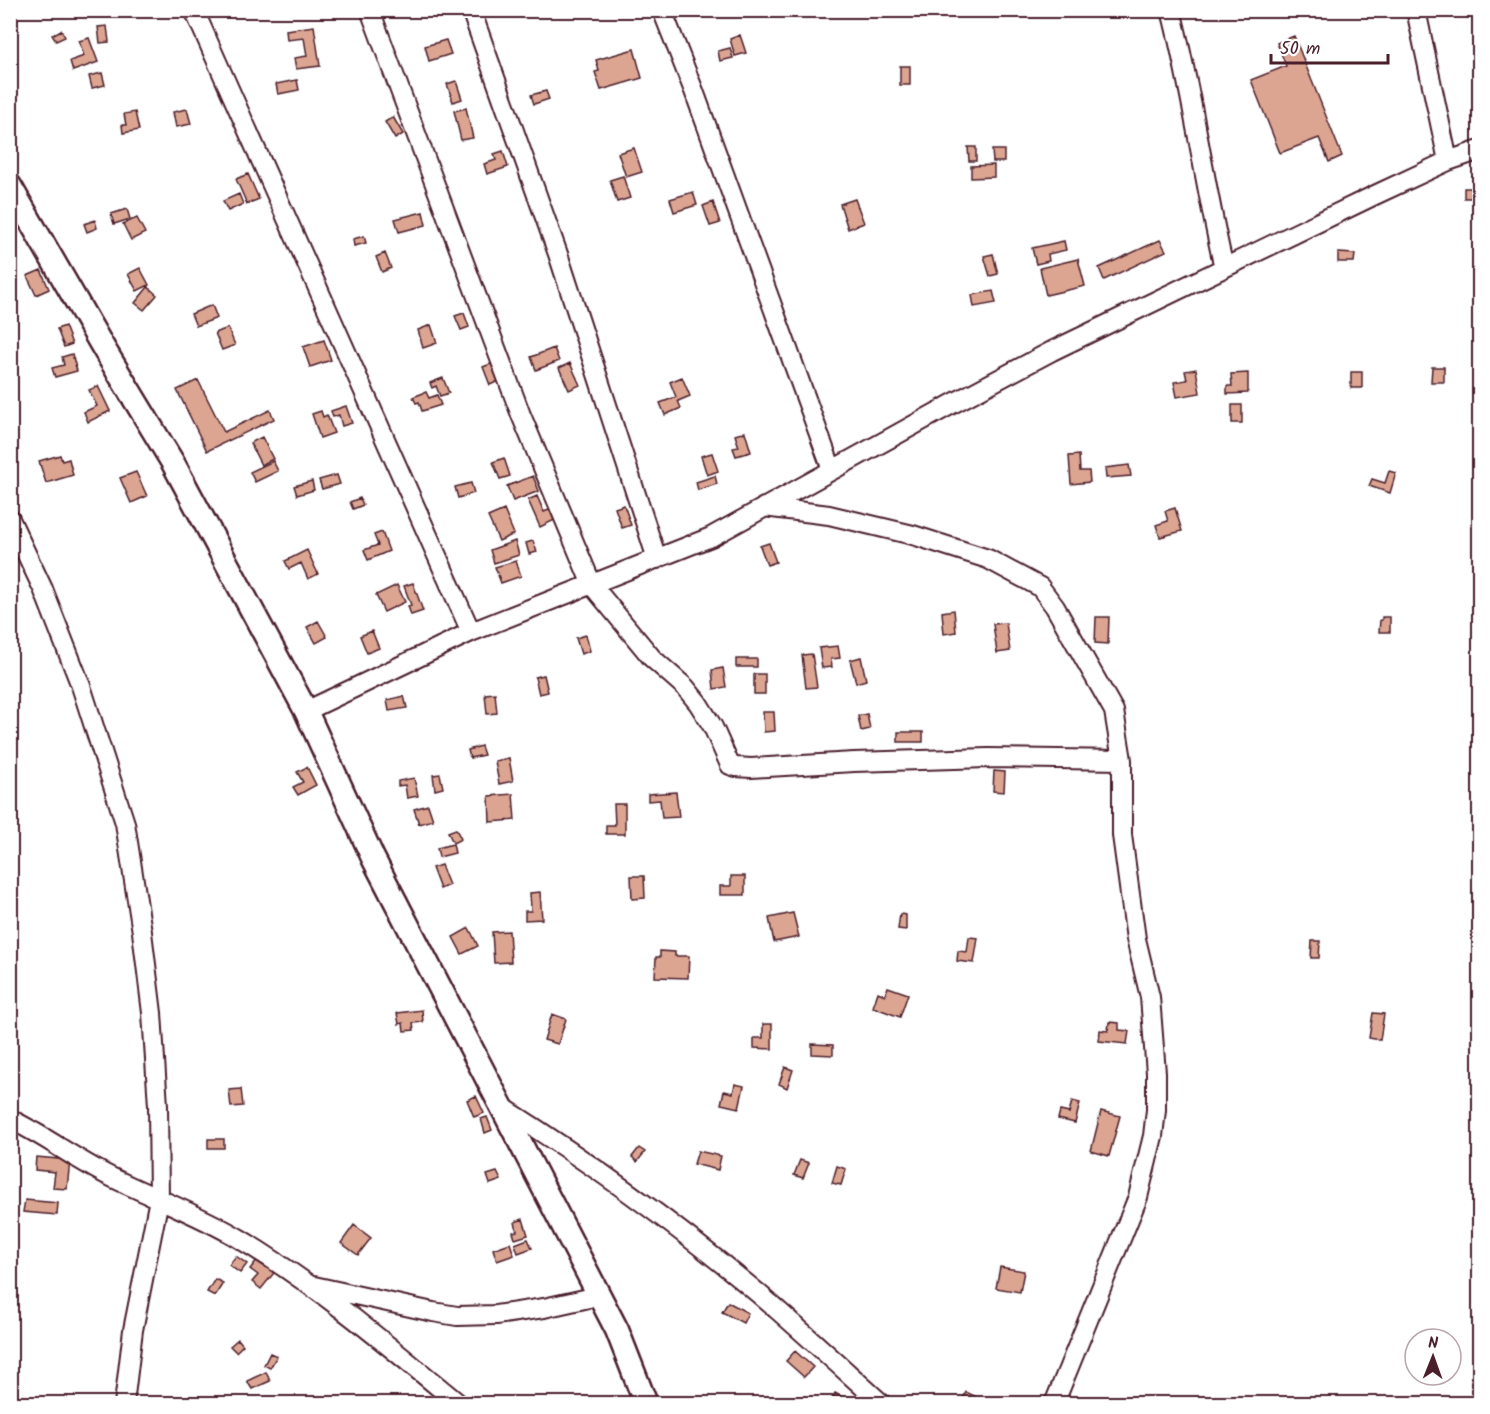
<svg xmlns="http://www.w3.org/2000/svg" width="1490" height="1414" viewBox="0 0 1490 1414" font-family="Kalam,sans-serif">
<rect width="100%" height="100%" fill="#fff"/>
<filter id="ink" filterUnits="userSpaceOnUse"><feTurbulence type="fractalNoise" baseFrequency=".0167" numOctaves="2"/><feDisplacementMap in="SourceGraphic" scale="12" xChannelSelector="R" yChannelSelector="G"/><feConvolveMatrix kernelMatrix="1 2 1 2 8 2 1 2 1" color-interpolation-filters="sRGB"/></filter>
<g filter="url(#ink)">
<!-- building -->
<path fill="#dba592" stroke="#4a1f2b" stroke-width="1.5" d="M107,26l2,16 -9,1 -2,-16z
M314,26l6,40 -24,3 -2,-11 13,-2 -3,-18 -17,2 -1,-10z
M61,30l4,7 -9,4 -4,-6z
M740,35l6,18 -11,3 -5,-17z
M1294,36l48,120 -13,6 -10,-24 -39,15 -29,-73 35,-14 -9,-23z
M89,38l9,24 -25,9 -3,-10 14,-5 -5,-15z
M446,40l5,14 -22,7 -4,-15z
M730,48l3,10 -13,3 -2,-10z
M634,49l8,29 -41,12 -6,-18 4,-1 -3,-11z
M900,66h10v19h-10z
M102,73l3,12 -13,3 -3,-12z
M297,80l2,10 -21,4 -2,-10z
M456,81l6,18 -9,3 -6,-18z
M546,91l3,8 -15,5 -3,-9z
M466,108l7,30 -12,2 -7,-29z
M187,109l4,15 -15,3 -3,-15z
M135,112l4,18 -16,3 -1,-8h4l-2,-11z
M393,117l10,17 -8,5 -10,-17z
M968,147h8v14h-7z
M634,148l8,24 -16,5 -8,-24z
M992,150h12v12h-11z
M503,151l5,16 -21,7 -3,-10 12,-4 -2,-6z
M994,165v12l-23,1v-12z
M248,174l11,25 -12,5 -11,-25z
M1475,174h5v24h-16v-10h11z
M623,176l7,22 -13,4 -7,-22z
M693,192l4,13 -23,7 -4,-13z
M239,194l4,10 -15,7 -5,-10z
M855,199l9,24 -16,6 -8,-25z
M713,202l7,21 -10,3 -7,-20z
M127,209l3,10 -16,5 -3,-10z
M423,212l3,13 -27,7 -4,-13z
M137,218l8,15 -14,7 -8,-16z
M95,220l2,8 -10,4 -3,-8z
M364,236l2,7 -12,3 -1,-7z
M1160,240l6,11 -62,29 -5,-12z
M1064,241l2,9 -18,4 1,7 -13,3 -4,-16z
M385,253l6,15 -9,4 -6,-15z
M1338,253l17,1 -1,8h-16z
M993,254l5,20 -8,2 -6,-20z
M1078,259l7,27 -39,9 -6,-27z
M140,268l9,17 -12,6 -9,-17z
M41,270l8,19 -13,6 -9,-19z
M148,287l9,8 -13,15 -9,-7z
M993,291l3,12 -22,4 -2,-12z
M212,305l5,13 -21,8 -5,-12z
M464,313l5,14 -8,3 -6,-14z
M431,325l6,18 -14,5 -5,-18z
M65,326l7,18 -8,3 -7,-18z
M228,328l7,17 -13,5 -7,-17z
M324,340l7,20 -21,7 -7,-20z
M554,348l5,13 -23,9 -5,-13z
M72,354l5,17 -22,6 -3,-9 12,-3 -2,-8z
M493,363l6,18 -9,4 -7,-18z
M570,363l10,22 -11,5 -10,-22z
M1432,367h12v15h-13z
M1196,369l4,24 -23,4 -3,-15 13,-2 -2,-9z
M1351,372h11v16h-11z
M1248,373v20l-21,1v-8h5l-1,-12z
M682,377l8,19 -12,5 3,7 -16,7 -5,-12 16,-6 -6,-15z
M443,378l6,15 -9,3 -4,-10 -4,2 -2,-5z
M198,380l26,52 46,-22 4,9 -67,32 -30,-61z
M98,386l12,25 -22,11 -4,-10 13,-6 -8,-16z
M426,392l3,6 8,-3 4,10 -19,6 -3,-9 -3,1 -3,-6z
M1232,405h10v18h-10z
M346,406l6,17 -10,3 -3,-11 -6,2 -2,-6z
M321,411l2,6 4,-2 7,18 -14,5 -8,-24z
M745,432l6,20 -15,4 -3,-8 6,-1 -4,-12z
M262,437l11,22 -12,6 -11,-22z
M712,453l6,18 -11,4 -6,-19z
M60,455l2,6 7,-2 4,16 -27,8 -7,-22z
M1079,455l1,16h9l1,11 -19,2 -2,-28z
M504,458l6,18 -10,3 -7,-17z
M273,461l5,10 -23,11 -5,-10z
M1129,465l2,11 -25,2 -1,-10z
M1389,471l7,2 -6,20 -21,-7 3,-7 13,4z
M136,472l11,24 -16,7 -11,-25z
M337,475l3,9 -18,5 -3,-9z
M533,476l6,15 -26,10 -6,-15z
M715,476l2,8 -19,6 -2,-8z
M312,481l2,9 -17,5 -3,-9z
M471,483l3,10 -16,5 -3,-11z
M537,496l7,16 12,-5 5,10 -21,10 -12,-27z
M360,498l3,7 -10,4 -3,-7z
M624,505l7,20 -9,3 -7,-20z
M1175,508l7,23 -22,6 -4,-12 12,-4 -3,-10z
M504,510l10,24 -15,7 -11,-24z
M382,532l7,19 -21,9 -4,-10 14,-5 -4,-10z
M515,541l4,14 -25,8 -4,-13z
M533,541l4,11 -8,2 -3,-11z
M769,543l7,19 -9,3 -7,-19z
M307,550l11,24 -10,5 -7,-16 -12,6 -4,-8z
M516,561l5,15 -20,7 -6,-16z
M413,583l10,28 -12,4 -3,-9 3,-1 -7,-19z
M397,585l8,17 -21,10 -8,-17z
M954,610l2,22 -12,2 -2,-22z
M1096,617h13l-1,27 -13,-1z
M1382,617h8v15h-11l1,-12h2z
M318,621l9,16 -11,6 -9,-16z
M1006,623l4,28 -13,2 -4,-29z
M372,631l7,17 -12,5 -7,-17z
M586,635l4,16 -9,3 -5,-16z
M838,646l2,12 -9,1 1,8 -10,1 -3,-20z
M812,654l5,33 -11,1 -4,-33z
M861,657l5,23 -10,3 -6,-23z
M736,659h21v8h-21z
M723,668l3,19 -12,2 -2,-19z
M754,674h11v20h-11z
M544,675l4,17 -9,2 -4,-17z
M495,693l2,20 -10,1 -2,-20z
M404,696l3,12 -18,3 -2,-11z
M763,712h11l1,19 -11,1z
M867,714l3,15 -9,2 -3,-15z
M898,732h25v10h-25z
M481,746l3,9 -14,3 -2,-8z
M509,758l4,23 -14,3 -4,-23z
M307,767l9,18 -18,10 -5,-8 10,-5 -6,-10z
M994,771l11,1 -1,20 -11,-1z
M440,774l3,14 -8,2 -2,-15z
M414,778l4,18 -11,2 -2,-13 -7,1v-5z
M676,792l3,25 -17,1 -2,-18 -12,1v-7z
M513,794l2,26 -25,2 -1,-26z
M614,804h11v30h-19v-9h9z
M428,805l5,15 -14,4 -5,-15z
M456,829l5,10 -8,4 -5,-11z
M453,844l2,9 -16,4 -2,-9z
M441,865l8,20 -9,4 -8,-21z
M631,876h13l1,22 -13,1z
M731,876h14v19h-25v-9h11z
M540,892l2,27 -17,1v-9h6l-1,-18z
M793,913l6,24 -25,5 -5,-24z
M900,914l6,1v15l-8,-1z
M469,928l9,18 -16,8 -9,-17z
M509,931l2,31 -17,1 -2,-31z
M969,937l9,1 -4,25 -17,-2 1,-10 9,1z
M1312,941h8l-1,17h-8z
M660,951l15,1v4h14l-1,22 -33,-1 1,-20h4z
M888,987l20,7 -8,23 -27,-10 5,-15 7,3z
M422,1010l1,12 -10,1 1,7 -10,1 -1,-8 -4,1 -2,-11z
M1373,1013l11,1 -4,26 -11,-2z
M552,1014l14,5 -8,25 -14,-4z
M1109,1022l10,1v7l10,1 -2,13 -28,-3 1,-11 8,1z
M763,1024h9v25l-18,-1v-10h9z
M812,1044l21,1v10l-21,-1z
M785,1067l8,3 -6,18 -8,-4z
M735,1084l9,2 -5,22 -18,-4 3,-13 9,2z
M241,1089l2,17 -12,1 -2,-17z
M476,1096l8,17 -10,4 -7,-17z
M1072,1101l8,2 -5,20 -17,-4 2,-8 9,2z
M1101,1111l19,5 -11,40 -18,-5z
M487,1117l5,13 -7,3 -4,-14z
M208,1139h16v9h-16z
M639,1148l6,4 -8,10 -5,-5z
M698,1151l23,5 -3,14 -24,-6z
M36,1157l34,3 -3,29 -14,-1 2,-16 -20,-2z
M800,1160l9,3 -6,15 -9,-3z
M837,1166l9,3 -5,16 -9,-2z
M497,1172l4,8 -11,4 -3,-9z
M25,1200l33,3 -1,12 -34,-3z
M523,1219l5,16 -13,4 -2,-7 4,-1 -2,-9z
M354,1225l17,13 -13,17 -17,-12z
M528,1239l4,9 -14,5 -3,-9z
M510,1243l4,12 -17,6 -4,-12z
M236,1256l11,8 -7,9 -11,-8z
M257,1260l17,13 -13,16 -9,-7 6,-7 -8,-6z
M1000,1267l24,4 -4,21 -24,-4z
M215,1279l8,4 -8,13 -8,-4z
M728,1302l20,11 -5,10 -21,-11z
M238,1339l5,6 -7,7 -6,-6z
M795,1351l18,16 -9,10 -18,-16z
M270,1353l7,3 -7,12 -6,-3z
M266,1372l4,9 -18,8 -5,-8z
M966,1392l17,8 -2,4h-9l-9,-5z
M835,1393l11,6 -3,5 -13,-2z"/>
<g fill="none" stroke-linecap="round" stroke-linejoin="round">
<defs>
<path id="minor" d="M194,10l277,622
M370,10l151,405 71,170 60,73 33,29 13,16 15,24 17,38 6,2 15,1 103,-6 134,-4 134,2
M471,10l87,244 99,305
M662,10l32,81 138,379
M1171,10c22,85 33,173 53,258
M1416,10l32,151
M764,507l65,8 84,20 75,24 52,28 15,20 59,104 8,49v75l14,104 14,58 6,76v37l-3,26 -15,61 -84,207
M10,519l33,70 38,97 44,137 17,109 10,81 6,93 1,93 -26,131 -9,74
M306,711l165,-79 240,-95 241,-133 100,-53 323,-156 73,-34 32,-11
M501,1106c90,57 177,120 258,188 42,36 82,73 123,110
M10,1119c35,17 65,40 99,57 44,22 90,38 131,63 78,47 149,107 219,165
M314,1286l119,26 24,4 39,-1 48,-7 54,-12"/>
<path id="tertiary" d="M10,186l94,163 69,114 133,248 67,147 244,472 29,74"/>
</defs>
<!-- minor casing -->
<use href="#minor" stroke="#4a1f2b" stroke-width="22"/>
<!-- tertiary casing -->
<use href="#tertiary" stroke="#4a1f2b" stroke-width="27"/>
<!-- minor -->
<use href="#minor" stroke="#fff" stroke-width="18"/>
<!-- tertiary -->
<use href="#tertiary" stroke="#fff" stroke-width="22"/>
</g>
</g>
<!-- margin -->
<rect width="1490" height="1414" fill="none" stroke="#fff" stroke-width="36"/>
<rect x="18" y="18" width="1454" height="1378" fill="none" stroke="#4a1f2b" stroke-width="2" filter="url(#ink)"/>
<!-- north arrow -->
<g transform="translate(1433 1357) rotate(1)"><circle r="28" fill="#ffffff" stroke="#b7a5aa" stroke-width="1.5"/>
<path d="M0-4.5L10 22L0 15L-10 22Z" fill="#4a1f2b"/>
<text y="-9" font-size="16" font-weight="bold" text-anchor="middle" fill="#4a1f2b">N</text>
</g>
<!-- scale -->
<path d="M1271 54v9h117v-9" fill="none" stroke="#4a1f2b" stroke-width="3"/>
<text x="1280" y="54" font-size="18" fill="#4a1f2b" stroke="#ffffff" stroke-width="4.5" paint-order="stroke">50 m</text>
</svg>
